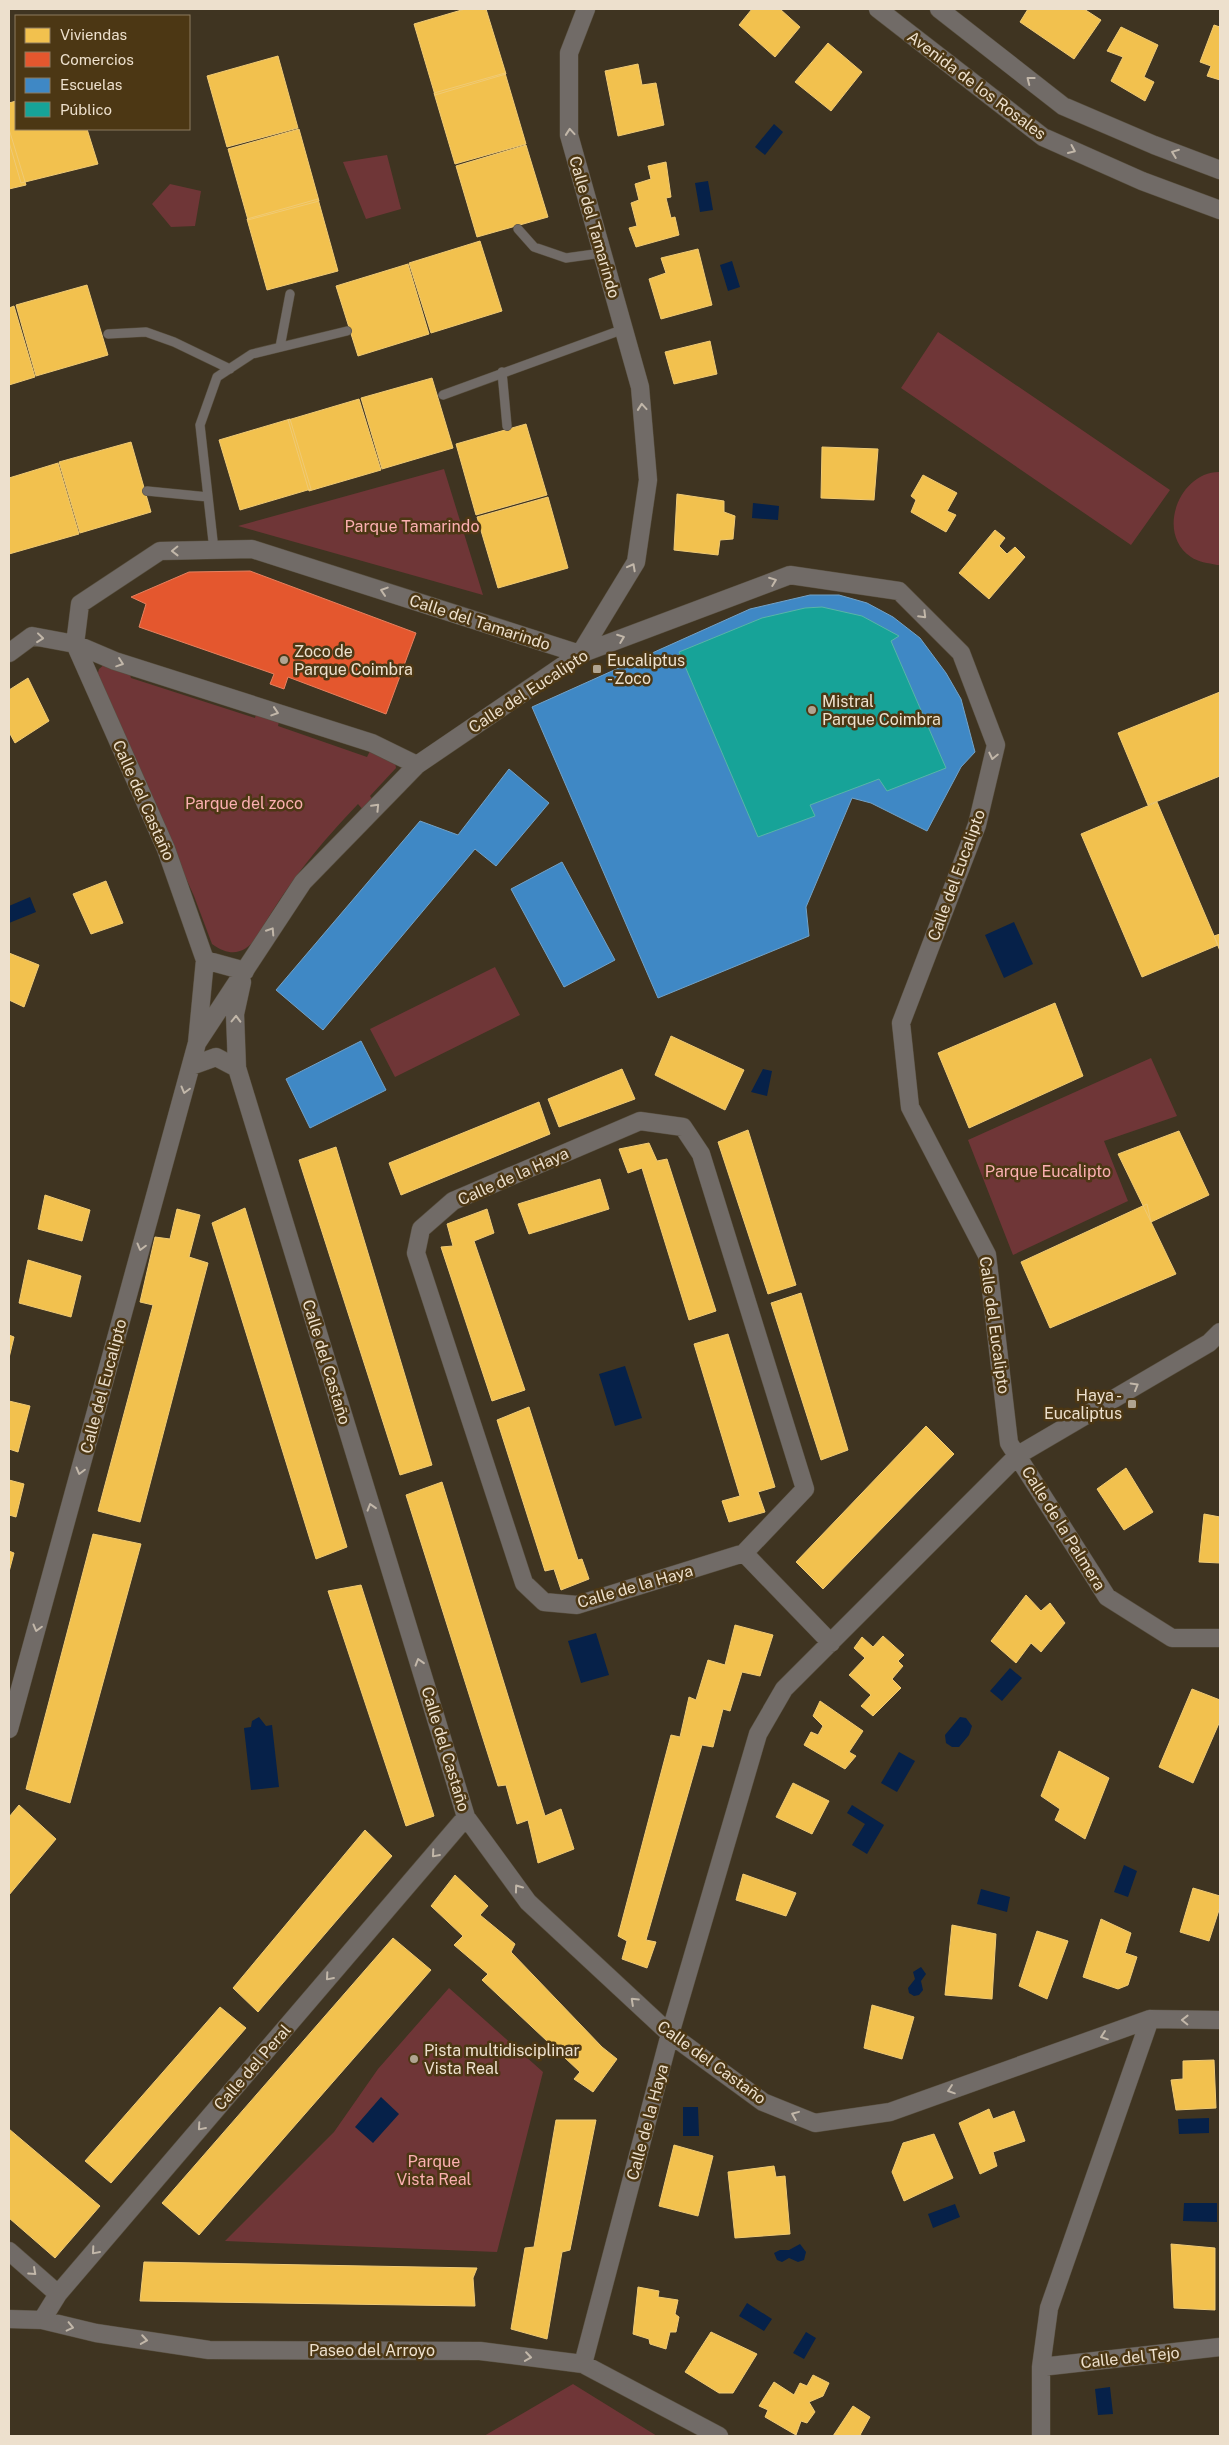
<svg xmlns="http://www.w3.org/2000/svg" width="1229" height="2445" viewBox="0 0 1229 2445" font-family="'Public Sans',sans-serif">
<rect width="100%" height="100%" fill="#3f3421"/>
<!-- green -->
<path fill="#6f3637" d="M387,155l14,54 -35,10 -23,-57z
M170,184l31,7 -6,35 -24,1 -19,-23z
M938,332l232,158 -39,55 -230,-157z
M444,469l39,126 -245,-69z
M1220,472v93h-3c-9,-2 -19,-3 -26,-8 -36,-24 -11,-86 29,-85z
M105,664l23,4 3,10 124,40 2,-8 23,7 -2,9 89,31 4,-8 24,13 1,6 -26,28 4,5 -10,10 -6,-7c-38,40 -66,74 -94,121l2,2c-16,21 -29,35 -54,17l-18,-48 -98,-216 3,-11z
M495,967l25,48 -125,62 -25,-48z
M1151,1058l26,58 -73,25 24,60 -115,54 -45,-115z
M449,1988l94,84 -46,180 -272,-11 109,-109 44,-63z
M573,2384l84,52h-173z"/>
<!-- water -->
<path fill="#062149" d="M774,124l9,8 -18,23 -10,-8z
M708,181l5,29 -13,2 -5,-29z
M732,261l8,26 -12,4 -8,-26z
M753,503l26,3 -1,14 -26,-2z
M30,897l6,15 -27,11v-17z
M1014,922l19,42 -29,14 -19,-43z
M763,1069l9,2 -5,25 -16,-4z
M625,1366l17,52 -27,8 -16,-52z
M596,1633l13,42 -28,8 -13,-42z
M1010,1668l12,10 -20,23 -12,-10z
M259,1717l7,9 6,-1 7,62 -28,3 -7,-62 7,-1 1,-6z
M960,1717l6,1 6,8 -3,9 -10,12h-7l-6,-4 -1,-8z
M899,1752l16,9 -18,31 -16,-9z
M852,1805l32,20 -17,29 -15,-9 13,-21 -18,-11z
M1124,1865l13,6 -9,26 -14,-5z
M981,1889l29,8 -3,15 -30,-8z
M921,1967l5,7 -5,7 2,9 -4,5 -5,1 -5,-3 -1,-5 7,-9 -2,-7z
M381,2097l18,17 -26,29 -18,-16z
M683,2107h15l1,29h-16z
M1209,2118v15l-30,1 -1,-15z
M1184,2203h33v19l-34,-1z
M955,2204l5,13 -27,11 -5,-14z
M800,2244l6,8 -2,8 -6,2 -9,-4 -7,4 -5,-2 -3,-7 6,-3h9z
M747,2303l25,16 -8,12 -25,-15z
M806,2332l10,6 -12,21 -11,-6z
M1110,2387l3,27 -15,1 -3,-26z"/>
<!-- homes -->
<path fill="#f2c14e" stroke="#f0ca74" d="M465,9h21l20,65 -71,21 -21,-71z
M752,9h28l20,18 -25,30 -36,-32z
M1028,9h56l17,11 -27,39 -54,-37z
M1214,25l6,2v53l-13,-4 4,-10 -11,-4z
M1121,27l37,18 -14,32 10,5 -9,19 -34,-20 12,-24 -16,-6z
M828,43l34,29 -31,39 -36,-29z
M278,56l20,72 -71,19 -20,-71z
M638,64l4,21 14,-2 8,42 -46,11 -13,-65z
M505,73l21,71 -71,20 -21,-71z
M16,101v28h71l11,35 -77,19 -12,-41v-39z
M9,129l17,56 -17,4z
M299,129l20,72 -71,19 -20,-71z
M526,145l22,72 -71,20 -21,-71z
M666,162l5,35 -5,1 5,20 4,-1 4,18 -43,12 -7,-19 8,-2 -6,-23 8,-3 -4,-16 16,-5 -3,-13z
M318,199l20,72 -71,19 -20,-71z
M480,241l22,70 -71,22 -22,-70z
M698,249l14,56 -51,14 -12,-40 17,-6 -5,-15z
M408,264l21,70 -71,22 -22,-70z
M87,285l21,70 -72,21 -20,-71z
M14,306l21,71 -26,8v-77z
M710,341l7,33 -43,10 -9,-32z
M432,378l21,70 -71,21 -21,-71z
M359,399l22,71 -72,21 -21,-71z
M290,419l21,70 -71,21 -21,-70z
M526,424l21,71 -71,20 -20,-71z
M131,442l20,70 -71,21 -21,-71z
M822,447l56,2 -4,51 -53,-2z
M58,463l21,71 -70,20v-76z
M923,475l34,18 -10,18 9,4 -10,17 -35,-20 5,-12 -5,-4z
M677,494l47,7v11l11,4 -2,23 -13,1 -2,15 -44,-5z
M548,497l20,71 -70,20 -21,-71z
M995,530l10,8 -6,8 8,8 8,-7 10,10 -36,42 -30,-26z
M28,678l21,43 -34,22 -6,-11v-42z
M1220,692v84l-72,29 -30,-72z
M1157,802l61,143 -76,32 -61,-143z
M106,881l17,42 -32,11 -18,-40z
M1220,934v17l-6,-15z
M9,953l30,12 -15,42 -15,-7z
M1055,1003l28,73 -114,52 -31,-75z
M671,1036l73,34 -19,40 -70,-35z
M622,1069l13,30 -76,28 -11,-28z
M539,1102l11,32 -149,61 -12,-32z
M748,1130l48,155 -28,9 -50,-152z
M1179,1131l30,64 -58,27 -33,-68z
M649,1143l8,18 10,-2 49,152 -27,9 -47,-152 -14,5 -9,-24z
M336,1147l96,318 -32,10 -101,-315z
M600,1179l9,30 -80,25 -11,-30z
M45,1195l45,15 -8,31 -44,-12z
M1147,1204l4,18 25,52 -126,54 -29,-66z
M245,1208l102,339 -31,12 -104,-336z
M177,1209l23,6 -11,42 19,6 -68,259 -42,-11 55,-206 -13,-3 15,-65 15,2z
M487,1209l7,24 -20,8 51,149 -33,11 -51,-154 12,-1 -6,-22z
M28,1260l53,16 -10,41 -52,-14z
M801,1293l47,157 -27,10 -50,-157z
M728,1334l47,153 -17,5 7,20 -36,10 -7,-21 18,-5 -46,-152z
M9,1335l5,2 -5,21z
M9,1401l21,5 -12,46 -9,-3z
M529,1407l49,153 4,-1 7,20 -28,11 -7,-21 -9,2 -48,-151z
M926,1426l28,28 -131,135 -27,-27z
M1126,1468l27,44 -29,18 -27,-41z
M9,1480l15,4 -8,33 -7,-2z
M442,1482l103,334 16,-7 13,40 -36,14 -10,-43 -11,4 -11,-39 -8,1 -92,-291z
M1204,1514l16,3v46l-21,-1z
M93,1534l48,10 -71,259 -44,-14z
M9,1551l5,2 -5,19z
M361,1585l73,231 -28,10 -78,-235z
M1026,1595l15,16 9,-8 15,20 -24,29 -10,-9 -15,20 -25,-22z
M735,1625l38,10 -13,41 -18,-4 -12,39 -7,-2 -10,38 -11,-2 -56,195 10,2 -9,26 -25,-9 5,-18 -9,-5 53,-201 9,2 9,-40 7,3 12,-40 17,5z
M883,1636l21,19 -6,6 5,5 -11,13 9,9 -28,28 -12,-10 10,-11 -22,-20 16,-17 -11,-10 8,-11 11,10z
M1192,1689l28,11v21l-27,62 -34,-16z
M820,1701l43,30 -14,21 7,4 -11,13 -41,-24 7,-13 7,3 5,-9 -10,-10z
M1059,1751l50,27 -24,61 -30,-19 5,-11 -19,-13z
M793,1783l36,18 -17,33 -36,-17z
M19,1805l37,34 -47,56v-78z
M365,1830l27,26 -134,156 -25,-24z
M743,1874l53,19 -10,23 -50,-16z
M455,1875l33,31 -8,9 35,29 -4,8 91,95 15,12 -24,33 -19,-13 6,-7 -98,-92 6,-6 -34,-29 9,-9 -32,-30z
M1193,1888l27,8v11l-11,34 -29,-9z
M1101,1919l30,14 -6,20 12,4 -9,28 -10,4 -35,-12z
M952,1925l44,9 -4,65 -47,-4z
M1037,1931l31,10 -21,58 -28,-13z
M393,1938l38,32 -232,265 -37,-32z
M872,2005l42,12 -12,42 -38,-11z
M220,2007l26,21 -135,155 -26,-22z
M1214,2060l2,48 -40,2 -5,-30 12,-1v-18z
M989,2109l4,10 21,-8 11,30 -32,11 4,14 -17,8 -21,-51z
M556,2120h40l-26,130 -8,2 -15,87 -36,-10 14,-81 9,-1z
M9,2129l91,77 -45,52 -46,-40z
M934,2134l19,44 -49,23 -12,-29 11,-29z
M674,2145l39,11 -15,60 -39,-10z
M774,2166l2,11 9,-1 5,58 -55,4 -7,-66z
M1171,2244l44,4v62l-41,-2z
M144,2262l333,6 -4,10 2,28 -335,-5z
M638,2287l21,4 -1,6 20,3 -3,14 4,3 -3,15h-6l-4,17 -16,-5 -1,-5 -16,-5z
M711,2332l46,22 -24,39h-14l-34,-21z
M813,2375l16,8 -6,13 -14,6 6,10 -8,11 -6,-2 -5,14 -31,-18 3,-7 -9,-4 15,-24 20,13 6,-12 7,3z
M853,2406l17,11 -10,18 4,1h-31z"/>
<!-- shops -->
<path fill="#e4572e" stroke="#e7805e" d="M250,571l166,62 -30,81 -98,-37 -4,12 -14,-5 4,-10 -135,-47 7,-23 -15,-7 58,-25z"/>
<!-- schools -->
<path fill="#3f88c5" stroke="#73a2c7" d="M810,595h29l28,8 26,14 27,21 26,35 15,26 14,53 -14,15 -34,64 -56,-28 -19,-5 -46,109 3,29 -151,62 -126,-291 218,-98z
M509,769l40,34 -53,63 -21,-17 -152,181 -47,-40 144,-169 38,14z
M562,862l53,98 -51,27 -53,-98z
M361,1041l25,49 -76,38 -24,-49z"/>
<!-- public -->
<path fill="#17a398" stroke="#57b5a8" d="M822,607l40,9 37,20 -8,5 55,127 -59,23 -8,-12 -69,26 5,11 -57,21 -79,-185 83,-34 43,-10z"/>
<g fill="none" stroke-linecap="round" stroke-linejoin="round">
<defs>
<path id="lane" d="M518,229l16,18 32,11 36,-5
M108,334l38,-2 28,10 56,27
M280,347l10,-53
M502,372l5,54
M443,395l181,-66
M147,491l61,6
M214,550l-14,-125 17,-48 35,-23 95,-23"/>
<path id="street" d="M878,9l165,128 99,44 78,29
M939,9l124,97 91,39 66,25
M75,644l5,-40 80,-53 92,-2 328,105 56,-92 12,-82 -8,-93 -71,-252v-82l17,-44
M9,653l23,-17 43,8 40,17 257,82 45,22
M205,960l40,11
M242,982l-7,32 2,54 229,749 62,85 142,132 93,68 52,21 75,-11 260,-93 70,1
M197,1043l106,-161 114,-117 163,-111 210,-79 109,16 62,62 35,92 -19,80 -76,198 9,84 77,148 22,188 98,154 65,41h48
M191,1066l25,-9 21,11
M744,1553l61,-64 -104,-335 -18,-27 -43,-6 -187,80 -32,28 -5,24 108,330 20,19 33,3 167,-52 87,90
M9,1729l188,-686 8,-83 -39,-111 -91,-205
M9,2251l49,43
M9,2319l33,1 54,13 113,17 271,1 103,13 136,72
M42,2320l16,-26 408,-477
M583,2364l87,-330 88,-300 26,-45 234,-234 191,-112 11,-11
M1041,2367l179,-20
M1041,2436v-69l8,-59 101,-289"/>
</defs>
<!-- lane casing -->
<use href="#lane" stroke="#584f3f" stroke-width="10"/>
<!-- street casing -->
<use href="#street" stroke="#584f3f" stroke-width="19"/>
<!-- lane -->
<use href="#lane" stroke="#716b67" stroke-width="9"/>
<!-- street -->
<use href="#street" stroke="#716b67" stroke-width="18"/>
</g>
<!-- one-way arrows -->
<defs><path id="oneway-chevron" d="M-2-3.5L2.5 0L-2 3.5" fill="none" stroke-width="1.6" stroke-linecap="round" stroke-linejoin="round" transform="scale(1.25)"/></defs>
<g stroke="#c2b7a9">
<use href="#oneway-chevron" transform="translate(1030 80) rotate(-142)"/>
<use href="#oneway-chevron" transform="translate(570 132) rotate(-95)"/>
<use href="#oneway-chevron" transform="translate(1072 150) rotate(24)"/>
<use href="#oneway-chevron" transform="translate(1175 153) rotate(-159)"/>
<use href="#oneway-chevron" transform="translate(642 407) rotate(-95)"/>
<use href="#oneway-chevron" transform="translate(175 551) rotate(179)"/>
<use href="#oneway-chevron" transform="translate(632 567) rotate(-62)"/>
<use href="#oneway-chevron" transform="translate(773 581) rotate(-21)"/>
<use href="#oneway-chevron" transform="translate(384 591) rotate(-162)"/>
<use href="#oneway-chevron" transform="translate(923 615) rotate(45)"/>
<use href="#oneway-chevron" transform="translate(40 638) rotate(6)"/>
<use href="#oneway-chevron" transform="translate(621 638) rotate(-21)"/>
<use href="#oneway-chevron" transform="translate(120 663) rotate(19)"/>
<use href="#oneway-chevron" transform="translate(275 712) rotate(18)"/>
<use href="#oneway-chevron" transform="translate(993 756) rotate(103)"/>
<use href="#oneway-chevron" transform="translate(376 807) rotate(-46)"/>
<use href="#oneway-chevron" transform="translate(271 931) rotate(-57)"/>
<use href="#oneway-chevron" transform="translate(236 1019) rotate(-89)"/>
<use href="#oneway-chevron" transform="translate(185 1090) rotate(105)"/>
<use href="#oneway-chevron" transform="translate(141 1247) rotate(105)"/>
<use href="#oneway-chevron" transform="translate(1135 1386) rotate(-30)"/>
<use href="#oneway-chevron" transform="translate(80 1471) rotate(105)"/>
<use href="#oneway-chevron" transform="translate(371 1507) rotate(-107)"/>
<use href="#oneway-chevron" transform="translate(37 1628) rotate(105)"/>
<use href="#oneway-chevron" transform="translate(419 1662) rotate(-107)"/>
<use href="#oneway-chevron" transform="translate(435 1854) rotate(131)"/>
<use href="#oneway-chevron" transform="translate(518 1888) rotate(-126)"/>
<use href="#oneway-chevron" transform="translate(329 1977) rotate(131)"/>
<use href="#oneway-chevron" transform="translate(634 2001) rotate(-137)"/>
<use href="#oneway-chevron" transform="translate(1185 2020) rotate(-179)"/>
<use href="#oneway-chevron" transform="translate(1104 2036) rotate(161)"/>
<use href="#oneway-chevron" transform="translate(951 2090) rotate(161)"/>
<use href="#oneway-chevron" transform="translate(795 2115) rotate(-158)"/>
<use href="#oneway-chevron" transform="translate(201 2127) rotate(131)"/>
<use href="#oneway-chevron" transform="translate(95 2251) rotate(131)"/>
<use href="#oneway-chevron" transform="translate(33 2272) rotate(42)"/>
<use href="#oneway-chevron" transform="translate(70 2327) rotate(13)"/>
<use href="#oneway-chevron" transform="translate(144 2340) rotate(9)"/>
<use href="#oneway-chevron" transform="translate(528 2357) rotate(8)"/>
</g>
<!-- markers -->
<g fill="#b0a491" stroke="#4c3714" stroke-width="2">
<circle cx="284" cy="660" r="5"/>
<rect x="592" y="664" width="10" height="10" rx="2.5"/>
<circle cx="812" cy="710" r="5"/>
<rect x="1127" y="1399" width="10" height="10" rx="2.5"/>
<circle cx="414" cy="2059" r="5"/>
</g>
<g text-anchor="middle" stroke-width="5" stroke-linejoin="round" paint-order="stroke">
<!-- street labels -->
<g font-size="16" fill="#ede0cd" stroke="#4c3714">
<text transform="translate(977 85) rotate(37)" y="6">Avenida de los Rosales</text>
<text transform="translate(595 227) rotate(74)" y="6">Calle del Tamarindo</text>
<text transform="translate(480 622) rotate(18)" y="6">Calle del Tamarindo</text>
<text transform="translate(528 691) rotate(-33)" y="6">Calle del Eucalipto</text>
<text transform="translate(144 800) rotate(66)" y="6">Calle del Castaño</text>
<text transform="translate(956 875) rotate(-70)" y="6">Calle del Eucalipto</text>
<text transform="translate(513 1176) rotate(-24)" y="6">Calle de la Haya</text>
<text transform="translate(995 1325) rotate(82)" y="6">Calle del Eucalipto</text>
<text transform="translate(327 1362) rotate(73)" y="6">Calle del Castaño</text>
<text transform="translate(103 1386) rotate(-75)" y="6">Calle del Eucalipto</text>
<text transform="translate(1064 1528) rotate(58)" y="6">Calle de la Palmera</text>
<text transform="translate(635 1586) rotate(-16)" y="6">Calle de la Haya</text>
<text transform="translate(446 1749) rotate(73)" y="6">Calle del Castaño</text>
<text transform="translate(712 2062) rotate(36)" y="6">Calle del Castaño</text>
<text transform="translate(252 2067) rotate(-49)" y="6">Calle del Peral</text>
<text transform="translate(647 2122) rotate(-75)" y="6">Calle de la Haya</text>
<text x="372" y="2356">Paseo del Arroyo</text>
<text transform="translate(1130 2357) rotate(-6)" y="6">Calle del Tejo</text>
</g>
<!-- park labels -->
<g font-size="16" fill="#fbb0b1" stroke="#4c3714">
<text x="412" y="532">Parque Tamarindo</text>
<text x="244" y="809">Parque del zoco</text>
<text x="1048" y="1177">Parque Eucalipto</text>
<text x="434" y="2167">Parque<tspan x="434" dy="18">Vista Real</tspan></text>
</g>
<!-- poi labels -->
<g font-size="16" fill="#ede0cd" stroke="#4c3714" text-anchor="start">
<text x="294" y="657">Zoco de<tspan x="294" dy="18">Parque Coimbra</tspan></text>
<text x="607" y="666">Eucaliptus<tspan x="607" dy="18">- Zoco</tspan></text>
<text x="822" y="707">Mistral<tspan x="822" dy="18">Parque Coimbra</tspan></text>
<text x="1122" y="1401" text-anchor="end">Haya -<tspan x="1122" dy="18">Eucaliptus</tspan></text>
<text x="424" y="2056">Pista multidisciplinar<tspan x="424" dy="18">Vista Real</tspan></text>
</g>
</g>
<!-- border -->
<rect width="1229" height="2445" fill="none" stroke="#ede0cd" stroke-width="20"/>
<!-- legend -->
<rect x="15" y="15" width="175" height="115" fill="#4c3714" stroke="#8c7b5e"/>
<rect x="25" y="28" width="25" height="15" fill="#f2c14e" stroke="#8c7b5e"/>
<text x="60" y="40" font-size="15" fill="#ede0cd">Viviendas</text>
<rect x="25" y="52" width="25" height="15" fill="#e4572e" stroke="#8c7b5e"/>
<text x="60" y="65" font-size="15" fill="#ede0cd">Comercios</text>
<rect x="25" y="78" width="25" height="15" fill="#3f88c5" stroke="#8c7b5e"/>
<text x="60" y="90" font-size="15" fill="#ede0cd">Escuelas</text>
<rect x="25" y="102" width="25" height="15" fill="#17a398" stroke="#8c7b5e"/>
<text x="60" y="115" font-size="15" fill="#ede0cd">Público</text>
</svg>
